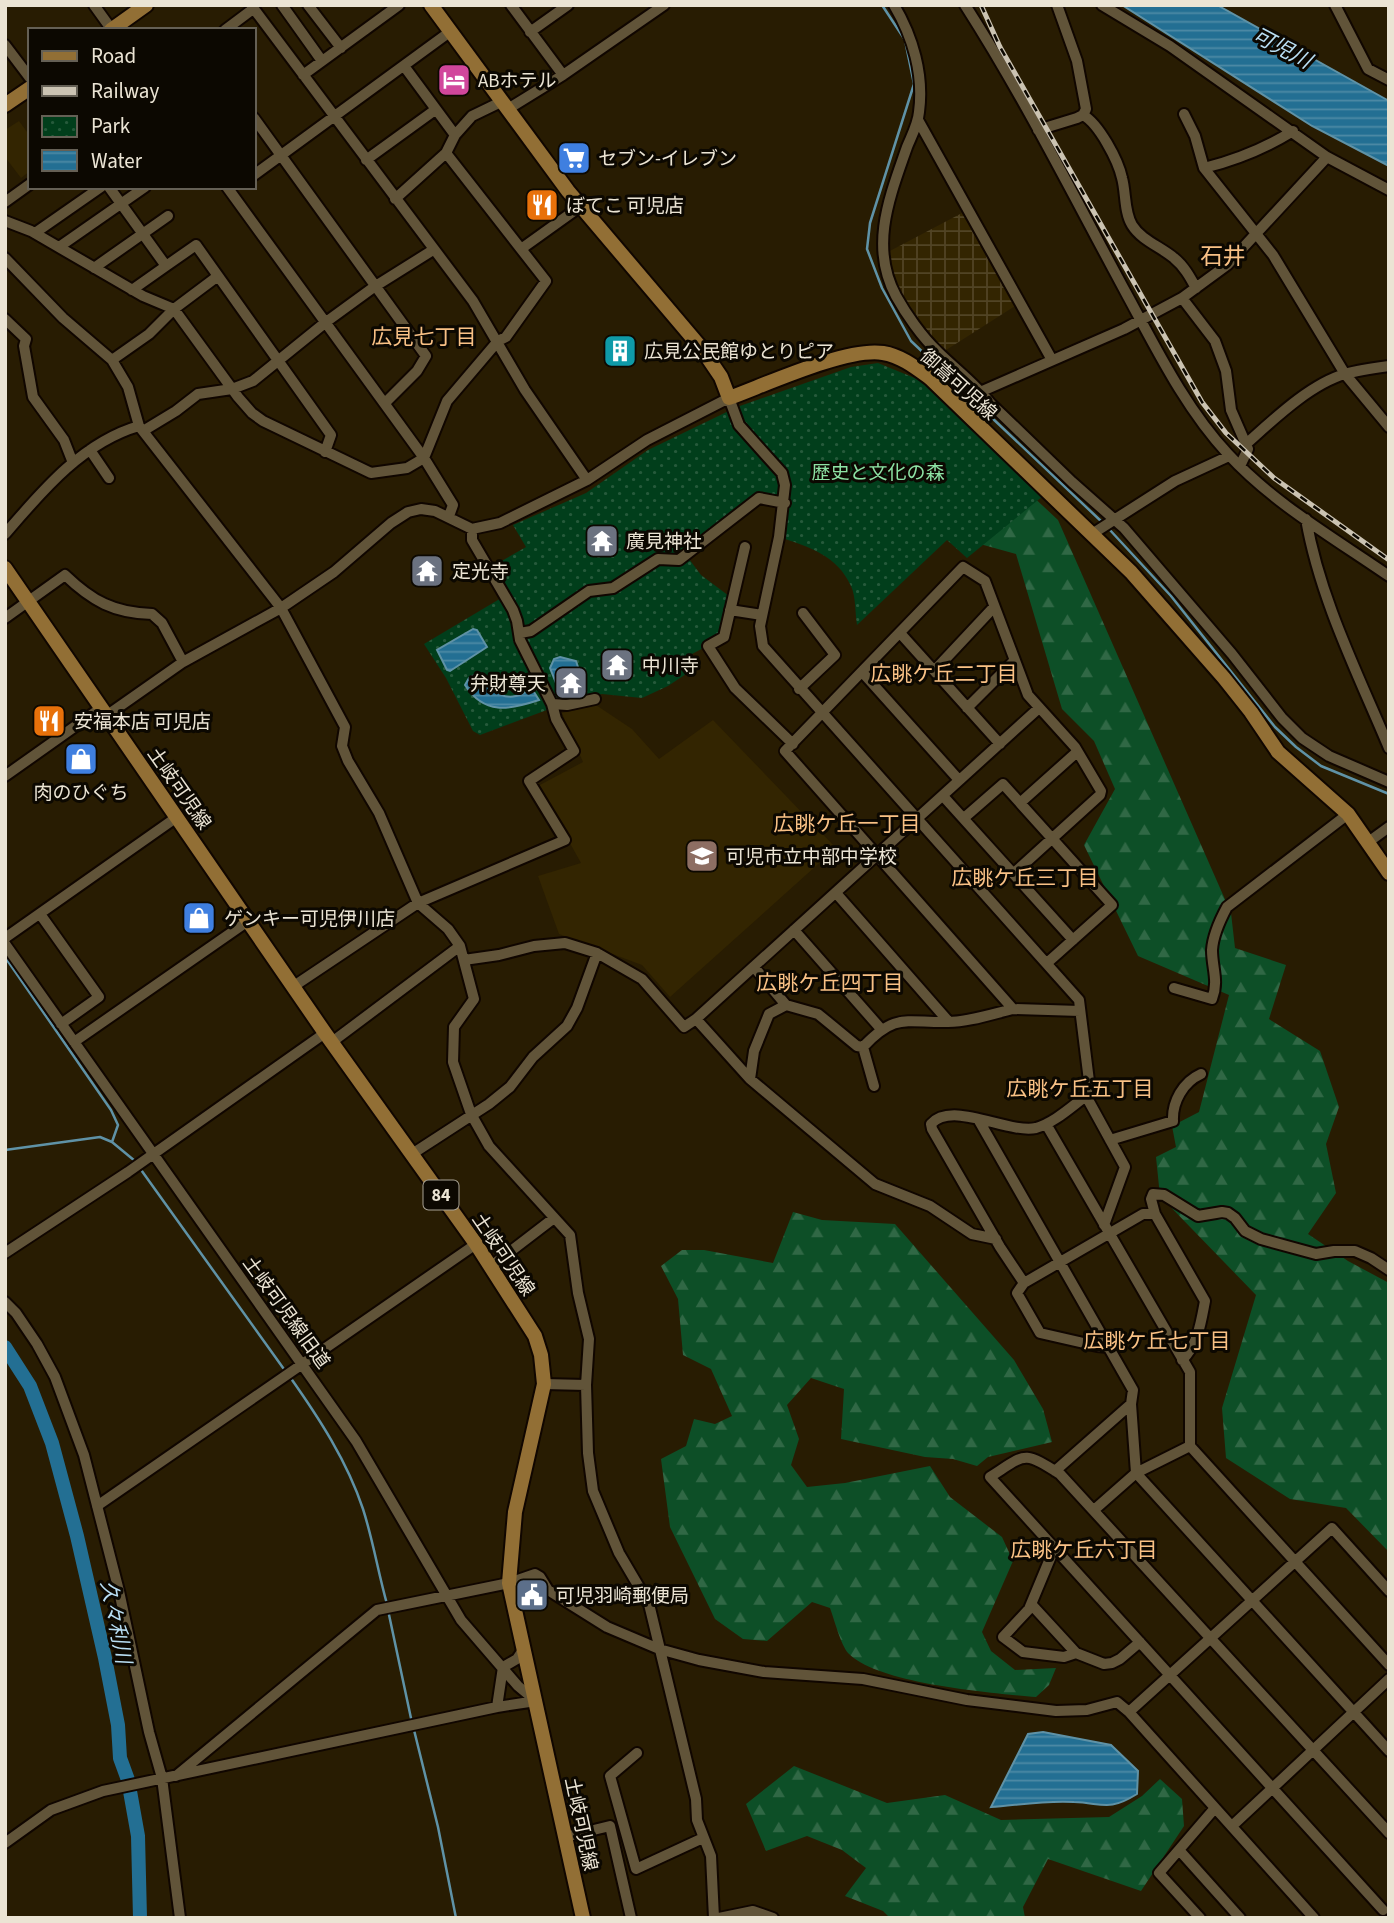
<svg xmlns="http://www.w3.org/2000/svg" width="1394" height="1923" viewBox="0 0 1394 1923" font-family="'Source Sans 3','Noto Sans JP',sans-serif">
<defs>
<pattern id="industrial-grid" width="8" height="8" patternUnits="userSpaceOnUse" patternTransform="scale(1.75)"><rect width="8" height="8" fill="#332501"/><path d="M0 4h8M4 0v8" fill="none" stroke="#514425"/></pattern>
<pattern id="forest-firs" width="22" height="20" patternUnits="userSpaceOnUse" patternTransform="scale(1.75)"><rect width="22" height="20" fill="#0d4f27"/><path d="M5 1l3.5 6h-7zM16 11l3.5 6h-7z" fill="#306845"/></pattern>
<pattern id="park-dots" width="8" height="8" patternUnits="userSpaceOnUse" patternTransform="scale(1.75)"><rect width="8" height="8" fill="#013e1b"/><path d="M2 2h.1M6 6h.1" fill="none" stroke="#265a3b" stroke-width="1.8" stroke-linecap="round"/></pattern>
<pattern id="water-rules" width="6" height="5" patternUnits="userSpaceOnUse" patternTransform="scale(1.75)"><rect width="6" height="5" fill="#236f93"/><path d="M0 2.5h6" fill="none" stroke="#4e8aa6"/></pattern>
</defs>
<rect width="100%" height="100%" fill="#281c02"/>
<!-- built -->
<path fill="#332501" d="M19,121l11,15v35l-9,7 -16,-21v-27z
M596,705l36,24 27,30 54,-39 123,128 -166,149 -28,-32 -83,-31 -21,-58 43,-13 -43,-77 45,-24 -21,-49z"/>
<!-- industrial -->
<path fill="url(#industrial-grid)" d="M962,213l53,93 -72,46 -41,-52 -12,-27 -2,-21z"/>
<!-- forest -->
<path fill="url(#forest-firs)" d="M998,464l60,56 173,393 4,35 51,17 -17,54 51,32 19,56 -13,37 10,49 -28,41 40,27 41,22v269l-43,-44 -56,-9 -64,-41 -4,-50 34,-113 -96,-99 -4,-39 20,-10 -4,-21 27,-14 30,-117 -91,-39 -54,-111 31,-56 -21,-48 -32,-32 -46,-155 -65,-18z
M793,1212l29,8 73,4 119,136 29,49 9,33 -64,15 -11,9 -24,-7 -28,-2 -84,-18 3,-50 -33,-11 -24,27 12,34 -8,26 16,22 38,-4 85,-17 20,31 52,40 11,24 -31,71 9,19 24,19 41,-2 -7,17 -13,12c-45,-4 -158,-13 -188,-44 -7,-8 -14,-34 -18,-45l-18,-6 -45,39 -24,-2 -28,-20 -45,-92 -9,-68 25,-13 8,-27 21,5 17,-8 -21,-47 -28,-14 -5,-56 -17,-33 21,-16h22l69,13z
M794,1766l93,37 58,-8 56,25 108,-3 33,-21 18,-17 22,20 2,27 -43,65 -93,-32 -25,48 2,11h-135l-7,-7 -38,-15 21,-28 -24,-18 -35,-14 -41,15 -20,-47z"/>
<!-- park -->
<path fill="url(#park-dots)" d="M878,363l44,18 121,115 -76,62 -20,-18 -90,85c-2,-12 -1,-28 -6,-39 -14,-31 -42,-39 -72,-49l6,-33 -26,-6 -73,57 15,20 32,24 -9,38 -32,17v16l-24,16 -26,12 -40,-4 -31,7 -91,34 -7,-4 -27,-53 -22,-34 84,-50 -10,-31 28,-16 -13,-22 73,-32 62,-43 89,-43 114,-40z"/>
<!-- water -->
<path fill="url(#water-rules)" stroke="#5f92a6" stroke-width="2" d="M1122,5h95l172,96v65l-77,-40z
M473,629l4,1 10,17 -37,24 -3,-1 -10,-20z
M560,657l16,4 10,30 -22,6 -4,-4 -10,-25 4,-9z
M476,674c15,5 19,27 40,22 6,-1 10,-5 16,-7l7,11c-30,10 -55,15 -74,-15l4,-7z
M1043,1732l68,13 27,26 -1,23c-29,18 -34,9 -63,8 -27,-2 -56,3 -83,5l37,-73z"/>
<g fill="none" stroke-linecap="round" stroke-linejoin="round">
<!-- stream -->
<path stroke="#5f92a6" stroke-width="2.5" d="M882,5l23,35 9,44 -44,139 -3,26 15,39 29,53 56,53
M972,399l130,123
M1109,529l62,67 104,131 21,20 25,19 68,28
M5,957l106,153 7,15 -6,17 23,19
M5,1150l95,-13 12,5
M139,1167l147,205
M290,1377c29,41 57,84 73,132 10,31 15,63 24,95
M388,1610l24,113
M414,1730l24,97 18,91"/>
<!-- river -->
<path stroke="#236f93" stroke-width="14" d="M5,1347l25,39 22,57 25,93 28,122 13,67 2,33 8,22 10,56 2,82"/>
<defs>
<path id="minor" d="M94,5l18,25
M251,5l222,296 52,89 62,90
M282,5l40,56
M308,5l33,43
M511,5l52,70
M894,5c19,32 30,70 25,107 -1,12 -7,23 -12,35 -17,49 -38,99 -11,149 10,18 26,41 41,55 18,18 38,32 53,52l82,79 52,46 108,126 50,64 20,20 27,18 60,26
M965,5c59,92 109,192 161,288 30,55 59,115 102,161 45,49 106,84 161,122
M1102,5l68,41 157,111 62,33
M1335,5l33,64 21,11
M225,30l28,-21
M530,32l38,-27
M5,45l25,33
M404,66l51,69
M303,75l96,-70
M508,109l55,-34 101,-70
M1184,114l11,22 9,32 69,87 72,119 44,53
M1083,115c16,9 35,45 39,63 4,14 2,34 10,47 9,15 29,22 42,33 10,8 16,19 22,30
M254,118l172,238 -9,15 -32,32
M918,120l134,240
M1038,130l39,-12 6,-3 3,-6 -9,-48 -20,-56
M366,160l69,-50
M1204,168c32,-8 60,-19 89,-37
M254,175l197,-144
M109,187l57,79 30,-21 135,190 -6,17
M227,187l197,271 29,47 -4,11
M395,199l51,-46 9,-18 17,-19 31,-15
M5,202l25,-18
M5,221l26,10 112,65 31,13 64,88 14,16 11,8 108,52 36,-5 17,-10 23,-57 51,-60 8,-4 40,-56 -100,-128
M35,233l66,-46
M59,247l86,-60
M521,249l60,-43
M5,258l58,60 49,42 16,27 11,39 142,182 64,119 -3,19 6,15 31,52 39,90 30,26 12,17 14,53 -20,28 -1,35 18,52 18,32 81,89 8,58 11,46 -3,46 2,68 5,38 26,62 30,51 47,195 1,21 14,36 3,62
M94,268l74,-52
M132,290l34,-24
M1182,298l33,43 11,30 5,39 17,39 -8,17
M5,319l21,20 -2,7 9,51 31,43 9,23
M112,360l37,-26 25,-25 44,-33
M955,403l169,-74 58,-31 45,-33 100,-108
M143,431l33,-20 22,-17 34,-5 21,-8 73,-59 48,-35 59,-37
M1246,444c27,-24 64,-60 99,-70 14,-4 29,-6 44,-8
M90,450l19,28
M1306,519c14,80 52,155 83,229
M5,534c37,-43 78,-92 134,-108
M1092,534l83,-53 54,-25
M745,547l-21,90 -16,9 27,42 58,56
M730,610l32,5
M5,618l60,-43c27,26 49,38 87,39l10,9 21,39
M520,633l11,-2 58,-40 24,-3 45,-29 21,1 80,-62 26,5
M900,633l100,111
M935,670l59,-63
M863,673l96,107
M799,689l36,-34 -32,-42
M552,704l15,1 28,-6
M967,708l47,-47
M106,716l77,-54 98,-54 53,-36 57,-49 17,-11 13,-3 14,2 37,18 28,-6 87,-43 60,-40 82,-42 10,27 43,48 3,12 -6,52 -19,89 3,20 316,354 10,81 -3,15 39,71 -21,58
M5,776l96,-68
M943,796l130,144
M1020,803l57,-51
M964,818l39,-34 109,121 -65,58
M1367,843l22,-16
M1013,874l87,-79 1,-4 -26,-44 -47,-52 -43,-114 -22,-14 -178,184 228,258 67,2
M836,893l113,129
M40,914l59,83 -38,27
M794,930l87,99
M5,938l172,-121
M5,944l351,497 105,179 57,66 18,15
M464,960l35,-5 35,-9 31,-3 32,10 45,26 42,48 12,-8 343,-311
M754,967l32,38 32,9 39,32 6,1c33,-35 43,-24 85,-25 21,0 44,-8 65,-13
M294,986l124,-83 147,-63 -36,-59 45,-30 -18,-32 -4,-15 -32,-64 -3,-19 -4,-11 -41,-70v-11
M1174,988l38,11c7,-18 0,-31 0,-49 1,-15 8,-30 15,-43l121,-93
M696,1019l54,60 125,105 55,22 42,28 24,5
M74,1042l174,-121
M332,1042l128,-96
M863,1047l11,39
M750,1079l4,-28 15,-37 17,-9
M978,1119l155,271 -2,14 5,69 253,278
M1046,1124l144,248v74l199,219
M1110,1140l63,-19c-1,-19 10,-39 28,-47
M412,1154l77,-50 21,-17 23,-30 34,-31 10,-18 20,-55
M5,1253l123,-81 197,-139
M490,1267l64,-49
M1024,1283l-24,-36 -68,-118 -1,-5c21,-24 77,10 105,4 18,-5 35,-21 50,-32
M5,1302l11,11 21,31 18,33 29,78 35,136 30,141 13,46 18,140
M1108,1347l-11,-1 -57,-13 -23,-40 7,-10 119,-69h12
M1182,1360c16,-15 19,-38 23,-59l-50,-87 -4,-15 2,-5 11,1 34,21 24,-4 6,1 7,5 10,13 16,8 55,15 18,-3h21l16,7 18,12
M544,1384l42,1
M1055,1471l76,-67
M97,1506l379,-262
M1094,1510l42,-37 54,-27
M1054,1549l-25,60 -26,28 20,15 41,5 12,-4 28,11 8,-1 8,-4 20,-17
M1031,1604l45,49
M497,1707l6,-40 14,-8 6,-9
M1129,1712l203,-184 57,63
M637,1753l-27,23 26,93 67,-31
M176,1776l201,-166 132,-27 26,-9 5,3 8,13 59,37 52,22 40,11 65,12 99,7 104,21 89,11 31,-1 30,-8 12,10 185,206
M1232,1826l157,-147
M565,1837l45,-11 21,92
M5,1843l46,-33 52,-19 394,-84 39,-6
M1180,1851l60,67
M1383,1910l-393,-433c36,-23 32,-27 70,-3l329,359
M719,1918l34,-7 20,7
M1200,1918l-41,-45 56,-65"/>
<path id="major" d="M431,5l137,186 134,158 19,28 8,21c36,-13 118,-51 154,-45 18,3 32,14 47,25l201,194 93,106 27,34 27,40 70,62 41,59
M111,30l35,-25
M5,105l25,-17
M5,568l320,465 151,211 59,92 6,19 3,29 -29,128 -6,71 74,335"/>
</defs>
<!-- minor casing -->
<use href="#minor" stroke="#100600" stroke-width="14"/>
<!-- major casing -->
<use href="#major" stroke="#100600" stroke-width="18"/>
<!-- minor -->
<use href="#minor" stroke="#615439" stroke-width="10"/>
<!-- major -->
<use href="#major" stroke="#926f35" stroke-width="14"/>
<defs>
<path id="rail" d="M981,5l19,42 202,355 24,31 48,45 115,82"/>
</defs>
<!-- rail casing -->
<use href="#rail" stroke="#cbc3b2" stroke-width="5"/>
<!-- rail -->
<use href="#rail" stroke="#0c0801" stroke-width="2.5" stroke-dasharray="8" stroke-linecap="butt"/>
</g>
<!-- icons -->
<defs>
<symbol id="hotel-square" viewBox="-11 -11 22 22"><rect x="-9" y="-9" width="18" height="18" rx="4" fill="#d1479c" stroke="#0c0801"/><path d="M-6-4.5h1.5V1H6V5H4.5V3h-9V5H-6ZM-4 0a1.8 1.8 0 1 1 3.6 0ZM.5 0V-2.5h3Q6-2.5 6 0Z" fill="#fff"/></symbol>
<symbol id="supermarket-square" viewBox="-11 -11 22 22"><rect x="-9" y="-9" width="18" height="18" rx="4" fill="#3f7fe0" stroke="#0c0801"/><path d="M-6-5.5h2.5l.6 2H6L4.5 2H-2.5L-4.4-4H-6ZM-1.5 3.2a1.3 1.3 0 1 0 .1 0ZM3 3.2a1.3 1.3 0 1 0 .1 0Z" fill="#fff"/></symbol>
<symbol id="restaurant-square" viewBox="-11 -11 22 22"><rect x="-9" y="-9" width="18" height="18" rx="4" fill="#e8710a" stroke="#0c0801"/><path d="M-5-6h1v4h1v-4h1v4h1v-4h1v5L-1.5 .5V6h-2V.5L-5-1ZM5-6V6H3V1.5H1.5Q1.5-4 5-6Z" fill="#fff"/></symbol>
<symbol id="building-square" viewBox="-11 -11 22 22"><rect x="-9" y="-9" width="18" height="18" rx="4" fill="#0f9aa8" stroke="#0c0801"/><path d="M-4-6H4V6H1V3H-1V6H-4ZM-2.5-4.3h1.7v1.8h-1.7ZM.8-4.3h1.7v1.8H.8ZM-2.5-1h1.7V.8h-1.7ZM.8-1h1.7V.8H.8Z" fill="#fff"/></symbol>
<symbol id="temple-square" viewBox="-11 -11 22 22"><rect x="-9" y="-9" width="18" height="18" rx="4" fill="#6b7280" stroke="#0c0801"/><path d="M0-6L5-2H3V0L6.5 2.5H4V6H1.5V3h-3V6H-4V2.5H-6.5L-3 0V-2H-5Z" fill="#fff"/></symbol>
<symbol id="shop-square" viewBox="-11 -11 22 22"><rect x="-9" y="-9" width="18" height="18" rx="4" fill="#3f7fe0" stroke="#0c0801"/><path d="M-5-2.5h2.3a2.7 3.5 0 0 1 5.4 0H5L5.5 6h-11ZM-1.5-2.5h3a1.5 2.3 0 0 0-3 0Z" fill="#fff"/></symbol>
<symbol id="school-square" viewBox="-11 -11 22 22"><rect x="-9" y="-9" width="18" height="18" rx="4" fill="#8d6e63" stroke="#0c0801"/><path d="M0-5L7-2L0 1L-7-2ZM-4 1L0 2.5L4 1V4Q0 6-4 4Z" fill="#fff"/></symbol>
<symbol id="civic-square" viewBox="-11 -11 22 22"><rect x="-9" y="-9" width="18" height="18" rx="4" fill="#5c6f8a" stroke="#0c0801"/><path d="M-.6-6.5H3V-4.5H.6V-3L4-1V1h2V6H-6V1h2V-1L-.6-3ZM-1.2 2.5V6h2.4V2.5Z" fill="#fff"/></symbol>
</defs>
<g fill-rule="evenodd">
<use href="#hotel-square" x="435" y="61" width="38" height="38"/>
<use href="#supermarket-square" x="555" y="139" width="38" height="38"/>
<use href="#restaurant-square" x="523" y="186" width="38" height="38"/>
<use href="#building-square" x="601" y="332" width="38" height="38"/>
<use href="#temple-square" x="583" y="522" width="38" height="38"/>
<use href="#temple-square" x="408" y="552" width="38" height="38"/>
<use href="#temple-square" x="598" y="646" width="38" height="38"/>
<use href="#temple-square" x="552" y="664" width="38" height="38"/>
<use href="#restaurant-square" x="30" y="702" width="38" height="38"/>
<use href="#shop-square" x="62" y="740" width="38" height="38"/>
<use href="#school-square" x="683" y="837" width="38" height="38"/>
<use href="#shop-square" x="180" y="899" width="38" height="38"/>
<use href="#civic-square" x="513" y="1576" width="38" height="38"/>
</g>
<g text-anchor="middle" stroke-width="6" stroke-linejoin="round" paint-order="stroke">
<!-- shield labels -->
<rect fill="#0c0801" stroke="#a8a295" stroke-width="2" x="423.5" y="1180.5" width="35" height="29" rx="5"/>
<g font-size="18" font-weight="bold" fill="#ebe4d4">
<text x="441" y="1201">84</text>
</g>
<!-- poi labels -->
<g font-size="19" fill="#ebe4d4" stroke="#0c0801" text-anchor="start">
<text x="478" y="87">ABホテル</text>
<text x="598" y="165">セブン-イレブン</text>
<text x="566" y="212">ぼてこ 可児店</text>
<text x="644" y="358">広見公民館ゆとりピア</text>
<text x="626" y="548">廣見神社</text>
<text x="452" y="578">定光寺</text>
<text x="642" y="672">中川寺</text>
<text x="546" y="690" text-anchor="end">弁財尊天</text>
<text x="74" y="728">安福本店 可児店</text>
<text x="81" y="799" text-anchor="middle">肉のひぐち</text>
<text x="726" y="863">可児市立中部中学校</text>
<text x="224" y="925">ゲンキー可児伊川店</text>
<text x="556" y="1602">可児羽崎郵便局</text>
</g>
<!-- street labels -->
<g font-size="19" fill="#ebe4d4" stroke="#0c0801">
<text transform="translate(959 384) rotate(42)" y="7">御嵩可児線</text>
<text transform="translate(180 788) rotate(55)" y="7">土岐可児線</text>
<text transform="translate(504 1254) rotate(56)" y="7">土岐可児線</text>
<text transform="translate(287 1312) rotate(54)" y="7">土岐可児線旧道</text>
<text transform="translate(582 1824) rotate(78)" y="7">土岐可児線</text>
</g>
<!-- park labels -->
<g font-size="19" fill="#8de3a4" stroke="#0c0801">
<text x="878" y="479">歴史と文化の森</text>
</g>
<!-- water labels -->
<g font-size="21" font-style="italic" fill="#b9def3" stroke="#0c0801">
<text transform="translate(1282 48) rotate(28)" y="7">可児川</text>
<text transform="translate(116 1622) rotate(79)" y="7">久々利川</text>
</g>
<!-- neighbourhood labels -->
<g font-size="21" fill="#f9c185" stroke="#0c0801">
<text x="424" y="344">広見七丁目</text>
<text x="944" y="681">広眺ケ丘二丁目</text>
<text x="847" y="831">広眺ケ丘一丁目</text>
<text x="1025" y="885">広眺ケ丘三丁目</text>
<text x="830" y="990">広眺ケ丘四丁目</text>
<text x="1080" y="1096">広眺ケ丘五丁目</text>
<text x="1157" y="1348">広眺ケ丘七丁目</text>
<text x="1084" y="1557">広眺ケ丘六丁目</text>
</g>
<!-- quarter labels -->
<g font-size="23" fill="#f9c185" stroke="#0c0801">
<text x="1223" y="264">石井</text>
</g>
</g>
<!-- border -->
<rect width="1394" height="1923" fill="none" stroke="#ebe4d4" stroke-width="14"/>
<!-- legend -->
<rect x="28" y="28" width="228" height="161" fill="#0c0801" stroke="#656055" stroke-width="2"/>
<rect x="42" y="51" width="35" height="10" fill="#926f35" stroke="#656055" stroke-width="2"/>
<text x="91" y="63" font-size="21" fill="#ebe4d4">Road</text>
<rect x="42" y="86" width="35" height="10" fill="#cbc3b2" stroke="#656055" stroke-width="2"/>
<text x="91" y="98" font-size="21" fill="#ebe4d4">Railway</text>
<rect x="42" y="116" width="35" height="21" fill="url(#park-dots)" stroke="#656055" stroke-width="2"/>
<text x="91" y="133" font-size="21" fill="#ebe4d4">Park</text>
<rect x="42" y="150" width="35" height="21" fill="url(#water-rules)" stroke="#656055" stroke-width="2"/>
<text x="91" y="168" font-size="21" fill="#ebe4d4">Water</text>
</svg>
